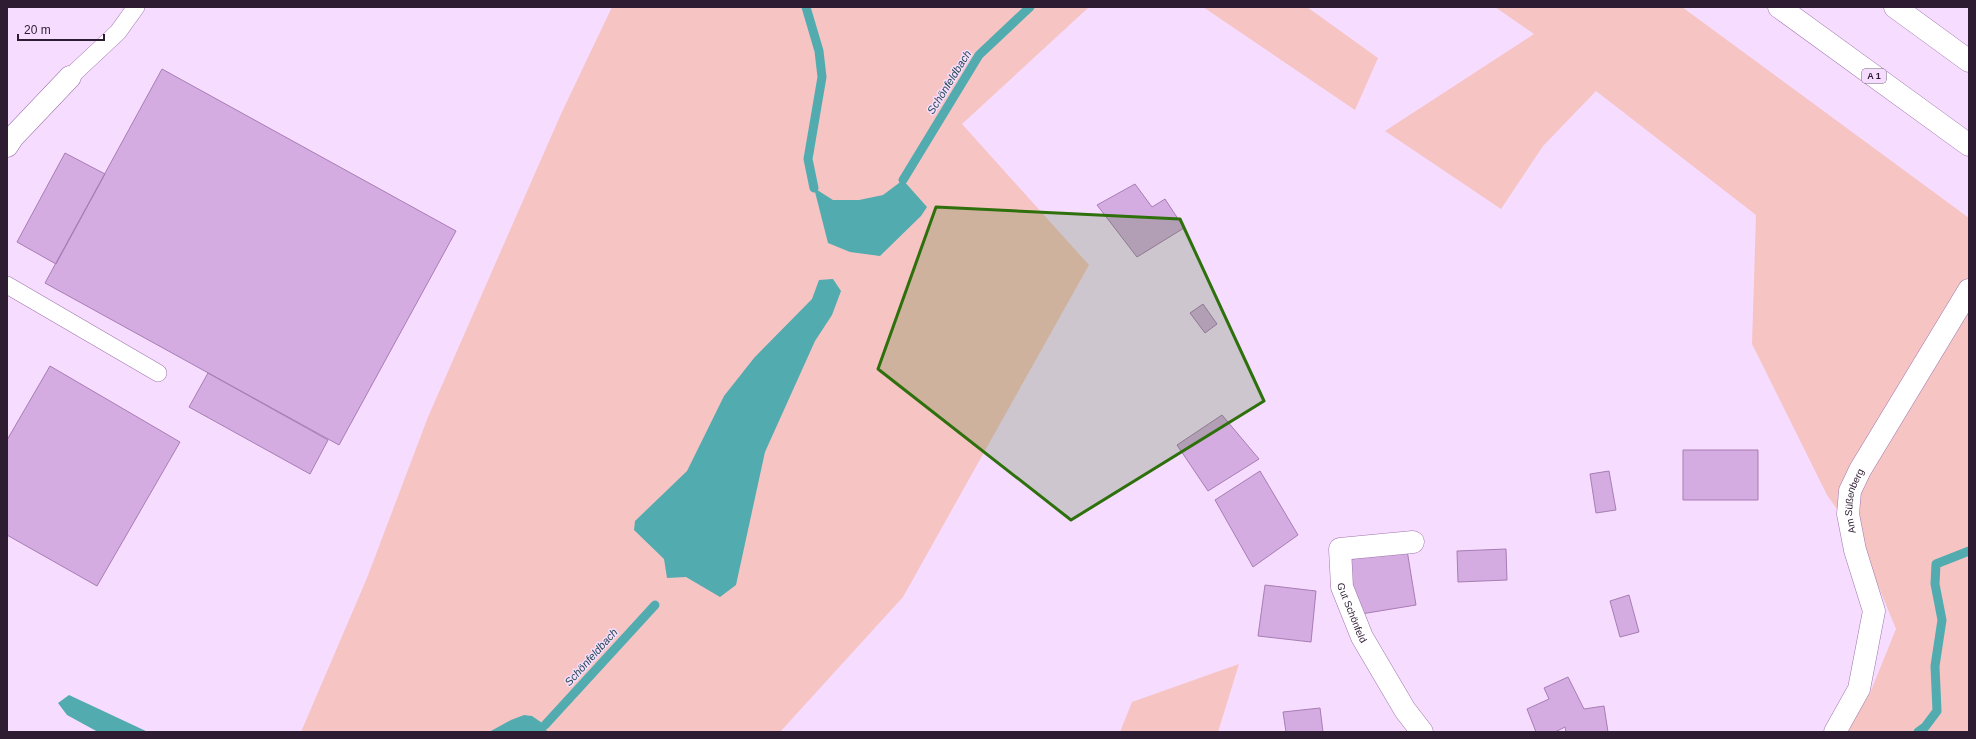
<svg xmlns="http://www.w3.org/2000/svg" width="1976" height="739" viewBox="0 0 1976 739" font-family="Helvetica,sans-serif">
<rect width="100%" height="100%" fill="#f6dcff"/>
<!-- green -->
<path fill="#f7c4c4" d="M612,7h477l-127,117 127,141 -186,332 -123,135h-479l66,-154 61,-161 133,-303z
M1203,7h104l71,51 -23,52z
M1495,7h187l287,211v514h-123l24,-39 26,-64 -36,-87 -33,-47 -75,-151 4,-129 -160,-124 -53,55 -42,63 -116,-78 149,-97z
M1239,664l-21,68h-98l12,-30z"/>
<!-- water -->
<path fill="#52acaf" d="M903,180l24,27 -6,9 -41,40 -30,-4 -22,-9 -14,-55 19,12h26l24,-5z
M833,279l8,12 -9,24 -17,26 -50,111 -29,133 -16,12 -34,-20 -19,1 -3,-19 -30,-29 1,-9 52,-50 37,-75 30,-38 58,-59 7,-19z
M69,695l79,37h-50l-31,-17 -9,-12z
M524,715l8,1 13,9 2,7h-58l22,-12z"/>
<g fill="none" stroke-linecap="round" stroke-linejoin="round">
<!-- stream -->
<path stroke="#52acaf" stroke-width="9" d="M806,7l13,44 3,26 -14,82 6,29
M903,180l76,-125 51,-48
M545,725l110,-120
M1918,732l7,-5 12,-16 -2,-45 7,-46 -7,-36 1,-20 33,-13"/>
</g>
<!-- building -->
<path fill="#d4ace1" stroke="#a77db3" d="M162,69l294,162 -117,214 -294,-162z
M65,153l40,21 -49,90 -39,-22z
M1135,184l17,23 13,-8 19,29 -47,29 -40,-52z
M1203,304l14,20 -12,9 -15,-20z
M50,366l130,76 -83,144 -90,-51v-95z
M208,373l120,67 -18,34 -121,-67z
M1222,415l37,44 -51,32 -31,-46z
M1683,450h75v50h-75z
M1260,471l38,64 -45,32 -38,-67z
M1609,471l7,39 -20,3 -6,-39z
M1506,549l1,31 -49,2 -1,-31z
M1407,550l9,55 -61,10 -9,-55z
M1265,585l51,6 -5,51 -53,-6z
M1629,595l10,37 -19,5 -10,-36z
M1568,677l16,32 20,-3 4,26h-42l-1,-5 -10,5h-19l-9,-23 22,-10 -5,-11z
M1320,708l3,24h-37l-3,-20z"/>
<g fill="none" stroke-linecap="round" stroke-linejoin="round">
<defs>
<path id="lane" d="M70,77l48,-45 18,-25
M7,285l151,88"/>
<g id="street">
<path d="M7,146l6,-9 57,-60"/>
<path id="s1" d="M1413,542l-73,7 2,38 20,50 43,73 17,22"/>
<path id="s2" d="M1835,732l24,-43 15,-78 -19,-61 -7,-36 2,-23 10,-21 109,-180"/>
</g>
<path id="highway" d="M1779,7l190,138
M1895,7l74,54"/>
</defs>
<!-- lane casing -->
<use href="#lane" stroke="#a076ac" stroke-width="18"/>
<!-- street casing -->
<use href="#street" stroke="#a076ac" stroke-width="23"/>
<!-- highway casing -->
<use href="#highway" stroke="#a076ac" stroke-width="23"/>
<!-- lane -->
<use href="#lane" stroke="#fff" stroke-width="17"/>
<!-- street -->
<use href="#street" stroke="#fff" stroke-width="22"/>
<!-- highway -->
<use href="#highway" stroke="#fff" stroke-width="22"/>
</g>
<!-- marked area -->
<path fill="#2e700c" fill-opacity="0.2" stroke="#2e700c" stroke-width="3" stroke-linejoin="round" d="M936,207l244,12 84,182 -193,119 -193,-151z"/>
<g text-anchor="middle" stroke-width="3" stroke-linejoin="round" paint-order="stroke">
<!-- shield labels -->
<rect fill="#f6dcff" stroke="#695670" stroke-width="1" x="1862" y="69" width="24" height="14" rx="3"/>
<g font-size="9" font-weight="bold" fill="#2d1c32">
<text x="1874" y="79">A 1</text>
</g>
<!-- street labels -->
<g font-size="10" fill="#2d1c32" stroke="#f6dcff">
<text dy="4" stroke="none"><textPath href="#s2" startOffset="243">Am Süßenberg</textPath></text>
<text dy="4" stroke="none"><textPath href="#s1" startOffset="139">Gut Schönfeld</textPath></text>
</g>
<!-- water labels -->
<g font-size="11" font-style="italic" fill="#244d4f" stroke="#f6dcff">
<text transform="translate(949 82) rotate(-58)" y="4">Schönfeldbach</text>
<text transform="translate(591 657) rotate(-48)" y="4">Schönfeldbach</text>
</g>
</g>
<!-- border -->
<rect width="1976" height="739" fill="none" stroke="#2d1c32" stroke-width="16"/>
<!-- scale -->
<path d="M18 34v6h86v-6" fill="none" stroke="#2d1c32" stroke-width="2"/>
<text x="24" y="34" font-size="12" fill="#2d1c32" stroke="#f6dcff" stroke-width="3" paint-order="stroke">20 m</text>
</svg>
